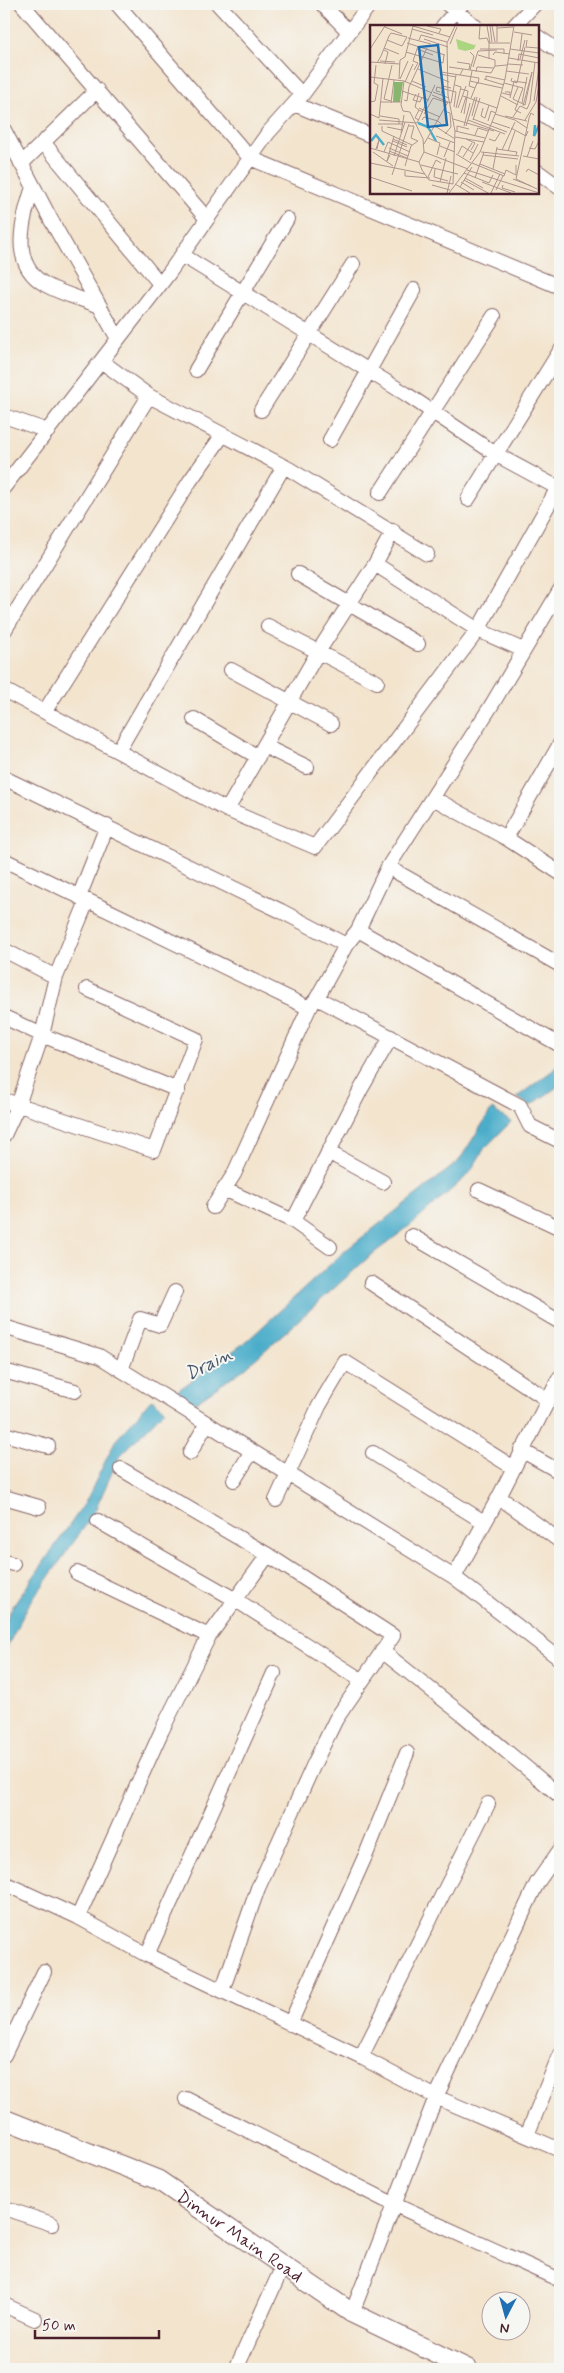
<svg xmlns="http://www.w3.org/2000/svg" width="564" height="2373" viewBox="0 0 564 2373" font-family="Mynerve,sans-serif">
<rect width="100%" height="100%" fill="#f6f6f2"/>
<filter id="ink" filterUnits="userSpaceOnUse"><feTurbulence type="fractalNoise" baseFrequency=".02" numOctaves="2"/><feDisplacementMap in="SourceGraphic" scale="10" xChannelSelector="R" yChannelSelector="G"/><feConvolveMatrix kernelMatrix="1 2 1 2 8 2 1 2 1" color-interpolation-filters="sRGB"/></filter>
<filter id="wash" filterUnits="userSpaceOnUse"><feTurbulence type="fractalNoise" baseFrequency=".0096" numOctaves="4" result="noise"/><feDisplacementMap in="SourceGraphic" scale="20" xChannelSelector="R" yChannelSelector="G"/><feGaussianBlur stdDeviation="1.12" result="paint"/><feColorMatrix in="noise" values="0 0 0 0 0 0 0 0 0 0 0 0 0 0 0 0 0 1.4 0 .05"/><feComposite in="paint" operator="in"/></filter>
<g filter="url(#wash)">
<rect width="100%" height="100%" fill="#f3e4ce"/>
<!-- water -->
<path fill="#4badca" stroke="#4a667a" d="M560,1065v20l-30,21 -13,-9z
M492,1109l19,13 -27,27 -15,25 -52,46 -48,37 -125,112 -54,37 -20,-10 77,-55 99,-91 112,-88z
M152,1399l13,11 -46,47 -26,58 -65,91 -24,47v-29l7,-15 74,-106 30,-62z"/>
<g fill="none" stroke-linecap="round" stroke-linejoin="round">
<!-- stream -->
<path stroke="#4badca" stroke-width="5" d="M558,4l2,2"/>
</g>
</g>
<g filter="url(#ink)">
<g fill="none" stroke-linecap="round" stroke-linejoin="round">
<defs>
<path id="street" d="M22,4l185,215
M117,4l133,154 310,129
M218,4l84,91
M322,4l26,27
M447,4l28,22
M443,26l19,-22
M514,26l21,-22
M538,37l22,15
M294,104l78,32
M538,111l22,15
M4,130l47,90 66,117
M43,142l117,142
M21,164l76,-74
M538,172l22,16
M33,187c-10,32 -25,77 13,98 16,9 36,14 54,21
M182,255l224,139 91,61 63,34
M101,361l48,35 140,73 138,85
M196,370l91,-151
M261,410l92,-146
M4,416l44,15
M330,440l84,-150
M4,487l165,-214 99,-140 34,-38 68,-91
M380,493l114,-177
M468,499l92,-148
M375,564l103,66 45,20
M298,574l120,70
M268,626l109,56
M4,631l145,-235
M231,670l100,54
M4,690l223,120 88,37 163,-217 82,-146
M45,711l145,-230 32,-45
M194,719l64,38
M264,746l43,21
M118,751l166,-285
M4,778l277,133 65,34
M433,798l73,40 54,35
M227,810l91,-158 57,-88 18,-33
M506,838l54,-94
M4,860l305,148
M388,867l172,98
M79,897l28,-71
M358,930l202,115
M4,950l52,27
M317,998l203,108 10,20 30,15
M4,1017l38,18 136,55
M4,1100l150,50 42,-111 -109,-50
M4,1135l14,-30 24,-70 14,-58 31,-76
M328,1152l55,30
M224,1189l69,32 37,26
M479,1190l81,38
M213,1207l21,-33 75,-166 8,-10 29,-53 12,-15 30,-63 103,-161 69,-116
M293,1221l68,-132 30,-52
M412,1236l148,86
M371,1283l177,117
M4,1327l95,29 355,221 106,82
M121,1370l19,-51 20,6 15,-33
M4,1371l71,20
M4,1434l44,12
M521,1450l39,22
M190,1453l17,-30
M373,1453l111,69
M121,1469l147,86 125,81 -57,83 -22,45 -56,124 -36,103
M234,1480l18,-29
M4,1497l35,10
M499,1497l61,44
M276,1500l43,-94 26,-44 169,106
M98,1521l138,79 125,80
M4,1562l9,2
M77,1573l132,63
M454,1577l45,-80 61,-120
M382,1651l81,64 97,81
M4,1883l74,34 69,38 214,102 75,40 124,53
M78,1917l84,-187 47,-94 59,-81
M147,1955l127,-282
M290,2024l77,-172 40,-99
M4,2055l40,-83
M361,2057l127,-253
M186,2099l209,106 165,75
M527,2135l33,-81
M4,2208l48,16
M4,2305l31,14
M352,2313l84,-216 101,-214 23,-33
M236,2369l47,-103"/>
<g id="secondary">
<path id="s1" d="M4,2119l154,61 194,133 116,56"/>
</g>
</defs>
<!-- street casing -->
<use href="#street" stroke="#856464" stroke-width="16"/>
<!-- secondary casing -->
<use href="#secondary" stroke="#856464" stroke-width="21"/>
<!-- street -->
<use href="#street" stroke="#fff" stroke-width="14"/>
<!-- secondary -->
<use href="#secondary" stroke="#fff" stroke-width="19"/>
</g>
</g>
<g text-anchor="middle" stroke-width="4" stroke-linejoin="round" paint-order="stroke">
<!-- street labels -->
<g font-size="18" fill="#4a1f2b" stroke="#f6f6f2">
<text dy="6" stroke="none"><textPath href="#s1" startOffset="265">Dinnur Main Road</textPath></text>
</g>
<!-- water labels -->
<g font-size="19" font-style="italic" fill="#4a586b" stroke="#f6f6f2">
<text transform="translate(208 1363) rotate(-27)" y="7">Drain</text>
</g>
</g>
<!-- overview -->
<g transform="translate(370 25)">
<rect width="169" height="169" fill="#f3e4ce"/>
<path d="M86,14l18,6 2,-1 -2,5 -9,2 -7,-2z" fill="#abd580"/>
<path d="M24,57h9l-3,20h-7z" fill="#88b66e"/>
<path fill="none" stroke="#4badca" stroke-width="2.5" d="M48,98l10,4 8,14M165,100l-1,11 5,-11M1,116l5,-6 8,10"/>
<path fill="none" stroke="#af958d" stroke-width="1" d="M43,1l37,11M57,1l14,3 -2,4M110,1l-1,13 8,-1 2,5M117,1l3,17M120,1l2,16M122,1l3,16M127,1v16M15,2l17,7M127,3l16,-1M42,4l21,6M144,7l18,3M38,13l23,6M54,14l24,8M49,15l2,-5 26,7M157,15l-1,7 12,1M37,18l38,12M80,19l7,-17M14,23l15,6M0,24l15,-23M47,24l16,6M110,24h24v5M140,24l29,4M14,25l4,2 -3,12M150,25l2,-16M36,27l37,11 1,-8M100,27l4,4 -4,14M108,30l17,5v6M123,30l2,-3 15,2M139,33l30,5M119,34v-16h21M150,34l5,-19M10,36l15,1M148,36l1,-7 20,4M0,37l30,2M87,37l13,2 -1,5M7,38l4,-7 8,-20 2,-3 16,4 -5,9 -15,-6M138,39l15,1M79,42l42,6 4,-7 12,-1M103,42l5,-16 19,-1M48,44l31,13M44,45l4,-7 -5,-2 5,-15M102,46l-3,15 6,2M136,46l23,3M71,47l19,3 3,-6M106,47l1,-5 17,1M70,49l16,3M90,50l19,3 -1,6M0,52l34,4 -3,24 2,6 7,1 13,27 1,13 -5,10 3,8 7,10 24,4 2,-53 -7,-36 -1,-52 8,-17M142,53l-1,3 6,2 8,-36M29,54l1,-19 5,-3 8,-31M30,54l8,-18M114,54l20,6M116,55v-4l19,4M34,56l28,12M42,56l14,6M100,56l32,7M35,57l8,-18M134,58l19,5M85,60l6,2 -5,21M148,62l-5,12 12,6M91,64l7,2 -4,23M32,66l27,9M63,67l16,6M70,67l-4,-1 1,-4 19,5M132,68l8,2v-3h-5M46,69l-3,6 7,2 2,-5M62,70l16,7M71,70l2,-9 8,2M93,71l34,12M131,71l17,9M101,73l6,-15M140,73l4,-17 13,2M34,75l3,1 2,-14 18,-39M21,76l-7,-2 8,-34M164,76l5,-33M0,77l5,-1 3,-16 -4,-2 2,-18M11,77h20M21,78l3,-23M152,78l5,-26M153,81l9,-34 -7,33M84,82l2,-15M49,83l21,9M88,83l8,-22M113,83l-2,8 4,2 4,-13M49,85l-4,-3 4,-14M74,86l6,2 1,14 -6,7M91,88l5,-16M151,88l-6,-3 8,-22M0,89l9,4 4,-40M54,89l9,-16 15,5M125,89l20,6 12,8 -11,51 21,10M10,91l19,3v5M102,91l5,-19M135,91l22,5M143,92l7,-11 7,3 3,-7 5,-40M83,94l41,12M103,94l34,13M9,95l38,3 18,-38M49,95l-4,-2 4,-8 4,2M52,95l2,-3 14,4 5,5M98,95l37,14M103,95l7,-22M155,95l11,-18 3,-17M118,96l3,-10 5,2M122,97l18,6M8,99h25M12,101v5l30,14M65,101l20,13M94,101l6,-23M96,101l9,-29M17,102l15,3M141,103l15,8 2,-5M157,103l2,-10 2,-5 3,2M85,106l30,7M87,106v-5l12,3M31,108l3,-18M105,110l3,-7 10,3M66,111l19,7M85,112l29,5M58,113l12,5 -3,12M23,114l14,6M96,114l9,4 -4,7M119,114l6,2 5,-8M23,116l14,6M54,119l24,-42 3,1 5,-28M70,121l15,6M0,123l49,14M19,123l19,8M159,123l6,1 4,-8M6,124l3,-9 -2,9M127,124l20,3 -1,3M132,125l13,-28M19,126l18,7M138,126l7,-20M3,127l20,14M14,127l4,-10 22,10M54,127l44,17M111,127l38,4M114,127l-1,3 35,4M86,129l15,9M88,129l4,-8 11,7M20,130l-3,6 7,-25M24,131l11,-34M153,131l16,3M74,132l6,-15M93,132l9,-14M157,132l6,-16M100,135l8,-16M0,138l55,11M102,138l32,13 2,-6 10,5v-10M110,139l25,10M51,140l37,9M35,141l6,-20 7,-5 -7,-3 3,-12h-5M65,144l-1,8 14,4M123,144l4,-22M97,145l72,23M35,146v5l25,2M156,147l2,-3 11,6M94,148l25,10 4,-8M22,150l17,-51M0,152l42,14M58,152l8,-17 5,3M95,153l18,10M105,153l8,-23M143,154l18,7M94,155l24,13M70,157l6,-24M91,157l13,8M112,157l29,11M85,159l15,9M62,160l18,5M133,160l-1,3 13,4M90,162l12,-20M126,165l7,-14M77,168l4,-17M79,168l31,-41 16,-40 9,-33 9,-53M121,168l9,-19"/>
<path fill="#1f6fb2" fill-opacity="0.15" stroke="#1f6fb2" stroke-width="2.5" d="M68,20l9,80 -19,2 -9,-80z"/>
<rect width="169" height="169" fill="none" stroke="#4a1f2b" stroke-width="2.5"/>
</g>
<!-- margin -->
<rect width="564" height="2373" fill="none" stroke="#f6f6f2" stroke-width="20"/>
<!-- north arrow -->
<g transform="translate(506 2316) rotate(186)"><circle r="24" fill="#f6f6f2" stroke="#b1a0a2"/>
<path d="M0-4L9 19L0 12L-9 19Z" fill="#1f6fb2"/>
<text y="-8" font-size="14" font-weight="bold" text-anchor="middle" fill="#4a1f2b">N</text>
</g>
<!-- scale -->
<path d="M35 2330v8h124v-8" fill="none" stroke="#4a1f2b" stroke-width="2.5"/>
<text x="42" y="2330" font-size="15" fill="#4a1f2b" stroke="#f6f6f2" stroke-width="4" paint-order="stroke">50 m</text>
</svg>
